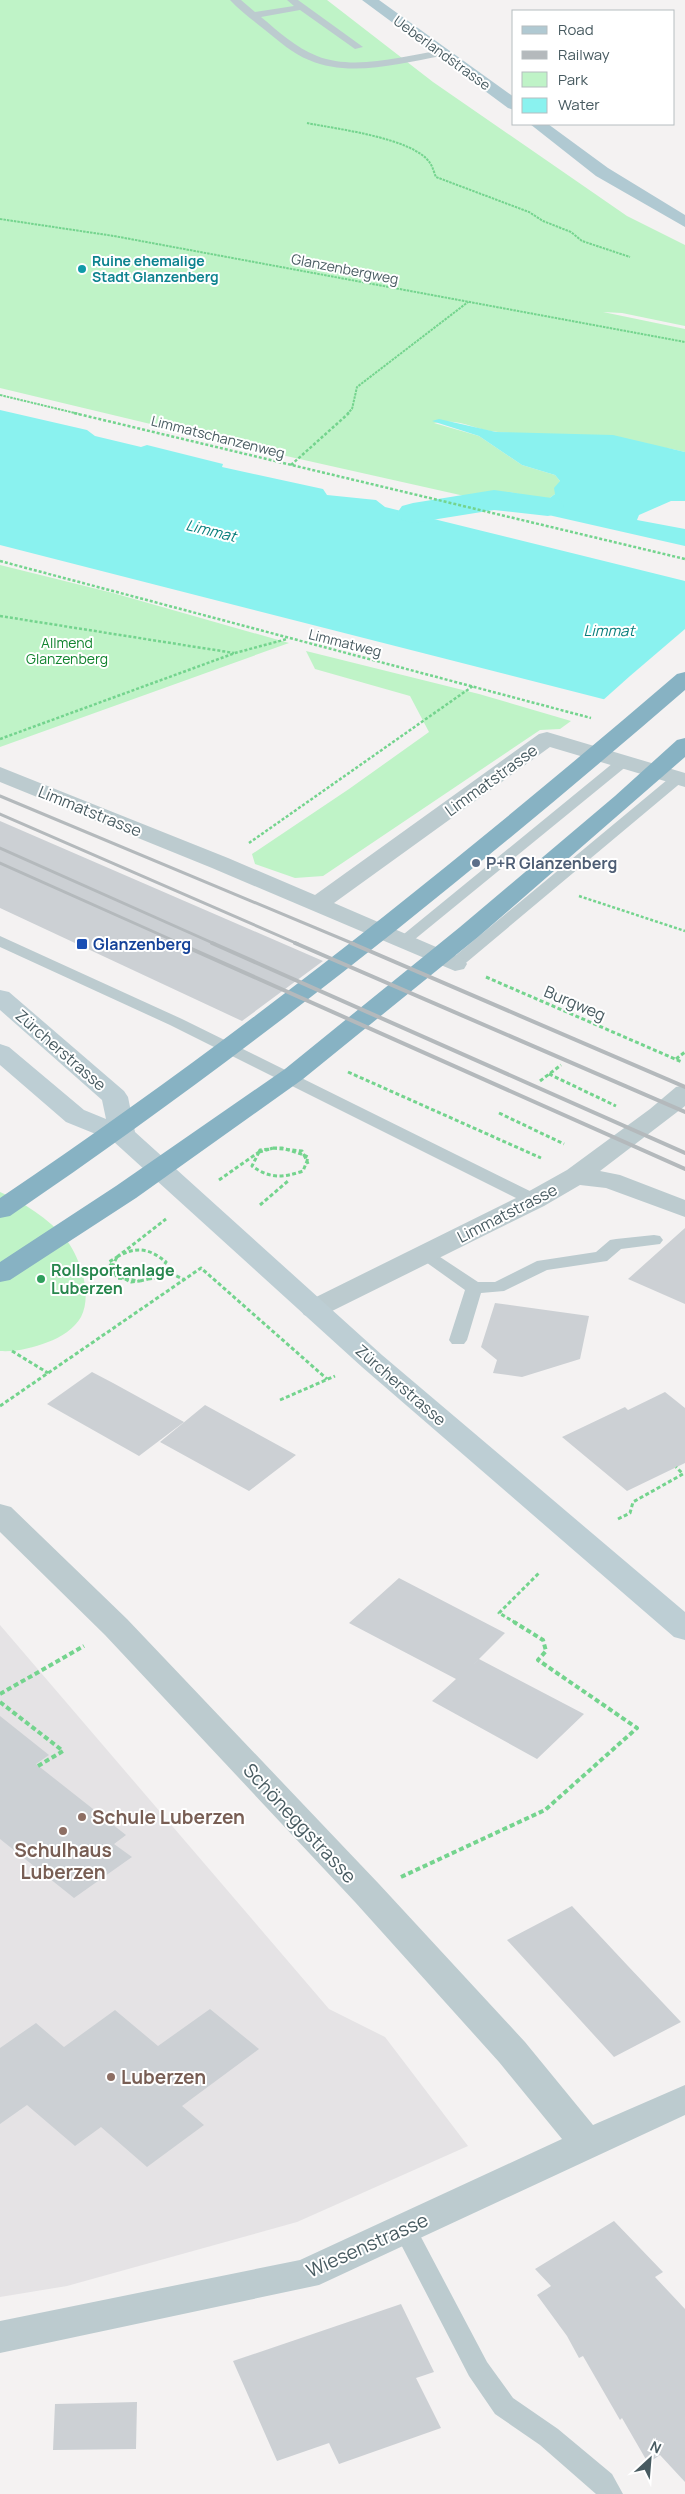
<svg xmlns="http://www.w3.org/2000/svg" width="685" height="2494" viewBox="0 0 685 2494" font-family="Manrope,sans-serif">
<rect width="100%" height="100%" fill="#f4f2f2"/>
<!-- education -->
<path fill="#e5e3e5" d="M0,1625l329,384 56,28 83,109 -171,76 -230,64 -67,11z"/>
<!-- green -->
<path fill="#bff3c7" d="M0,0h327l106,82 194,134 58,29v81l-63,-13 -19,-1 82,17v123c-61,-15 -125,-14 -187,-20 -26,-2 -35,-14 -64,-9l45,13 43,29 33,10 5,6 -5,13 -8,6 -38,-8 -26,1 -5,6 -223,-50 -255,-61z
M0,565l113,28 176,50 -289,104z
M306,651l173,43 92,27 -11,8 -20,1 -217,146 -28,2 -40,-14 -3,-10 97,-65 80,-57 -19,-36 -95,-27z
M0,1192c23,10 49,27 65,46 15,19 28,56 16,79 -6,11 -21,21 -33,25 -16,6 -31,10 -48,9z"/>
<!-- water -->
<path fill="#8af2ef" d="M0,410l87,20 8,6 46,11 6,-2 76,19 -1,3 101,22 4,6 49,5 9,7 300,74v139l-685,-175z
M439,419l57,13 117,3 72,17v49h-14l-32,14 -2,5 48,9v17l-207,-47 5,-6 26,-1 38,8 8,-6 -1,-6 6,-7 -5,-6 -33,-10 -43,-29 -47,-15z"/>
<!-- pier -->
<path fill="#f4f2f2" d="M685,629v93l-83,-21 28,-25z"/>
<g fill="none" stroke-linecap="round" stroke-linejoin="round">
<!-- canal -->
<path fill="#8af2ef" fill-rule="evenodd" d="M494,490l65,9 5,7 -5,7 -11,3 -54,-6 -81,13 -11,-3 -5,-7 5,-7 11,-3z"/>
</g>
<!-- building -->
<path fill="#ccd0d4" d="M0,821l323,140 -81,60 -242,-113z
M685,1228v76l-57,-25z
M495,1303l94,13 -9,43 -58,18 -29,-4 4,-13 -16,-13z
M92,1372l21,11 71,39 -45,34 -92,-52z
M665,1392l20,16v55l-58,28 -65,-54 63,-30 3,3z
M205,1405l40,22 51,28 -47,36 -89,-49z
M399,1578l106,55 -31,31 5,-5 105,55 -47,45 -105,-58 24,-22 -107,-56z
M0,1716l49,39 -13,9 90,71 -12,9 18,13 -58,41 -74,-59z
M572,1906l56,60 53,56 -67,35 -107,-117z
M210,2009l49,40 -77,57 22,19 -57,42 -46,-40 -26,19 -48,-41 -27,19v-76l36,-25 28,24 51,-37 43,36z
M614,2221l49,51 -8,5 30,32v173l-25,-27 -12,8 -26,-45 -2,2 -37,-64 -4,2 -12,-22 -30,-41 14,-9 -16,-17z
M401,2304l33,68 -18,6 25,50 -102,36 -10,-21 -52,18 -44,-100z
M137,2402l-1,47 -83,1 2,-46z"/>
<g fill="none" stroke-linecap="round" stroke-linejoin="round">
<!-- path-far3 -->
<path stroke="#74d48e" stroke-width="2" stroke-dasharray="2.5 1" stroke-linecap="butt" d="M307,123c29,6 107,15 123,40 3,4 4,10 6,14l93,35 14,9 28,11 11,9 48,16
M0,219l114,17 571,106
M0,395l79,19
M347,414l5,-5 5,-22 111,-85"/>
<!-- path-far2 -->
<path stroke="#74d48e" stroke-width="2.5" stroke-dasharray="3 2" stroke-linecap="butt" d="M74,413l611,146
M291,465l58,-52
M0,561l591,157
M0,616l234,37
M0,739l235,-86 52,-14
M249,843l224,-157
M579,896l106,35"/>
<!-- path-far1 -->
<path stroke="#74d48e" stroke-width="3" stroke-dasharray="4 2.5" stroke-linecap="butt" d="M486,977l196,85
M676,1059l9,-7
M348,1072l193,86
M549,1074l67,32
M540,1081l21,-16
M499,1113l65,31
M273,1148l29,3 2,4
M273,1148h9l22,7
M270,1149l3,-1
M270,1149l3,-1
M259,1152l-7,14c18,13 31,12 51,5l4,-10
M259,1152l1,-2 10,-1
M259,1152l11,-3
M304,1155l4,2 -1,4
M304,1155l3,6
M307,1161l1,3
M219,1180l40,-28
M260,1205l28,-24
M117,1257l49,-38
M117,1257c19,-11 32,-9 49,5l-7,11
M112,1267l3,6
M112,1267l-2,4 5,2
M112,1267l-3,-5 8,-5
M112,1267l5,-10
M115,1273l10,6
M115,1273l2,5 8,1
M159,1273l5,-3 21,10
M125,1279l15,2
M125,1279l6,3 9,-1
M148,1279l11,-6
M148,1279l8,-1 3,-5
M140,1281l8,-2
M140,1281l8,-2
M12,1351l36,22
M280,1400l55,-24
M0,1406l201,-138 126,111
M618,1519l12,-6 3,-11 50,-28 -7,-7
M516,1623l-17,-10 40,-40"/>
<!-- path -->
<path stroke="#74d48e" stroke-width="4" stroke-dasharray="5 3" stroke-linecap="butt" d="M0,1694l84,-48
M0,1702l63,49 -25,15
M401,1877l144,-67 92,-82 -99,-68 8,-9 -3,-11 -29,-18"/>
<!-- lane -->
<path fill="#bccbcf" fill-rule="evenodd" d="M230,0h11l14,12 39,-6 -7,-6h11l65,47 -8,2 -55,-39 -39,7c17,14 35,31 56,39 38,15 86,0 125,-6l5,3 -5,3c-42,7 -92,22 -133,4 -16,-6 -30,-19 -44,-30 -11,-9 -25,-19 -35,-30z
M623,758l5,1 2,3 -2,3 -219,179h-10l-3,-3 3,-3 219,-179z
M678,774l5,1 2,3 -2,3 -222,186h-12l-2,-3 2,-3 224,-186z
M0,936l182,83 358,177 3,4 -3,4h-12l-358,-179 -170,-78z
M654,1235l6,1 3,4 -3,4 -39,5 -14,12 -60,9 -43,21 -23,2 -14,47 -3,4h-12l-3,-4 16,-50 -49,-35 3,-4h12l47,31h17l42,-21 59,-9 14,-12 6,-1z
M405,2219l8,3 74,140 26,36 45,31 54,45 11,20h-27l-56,-49 -45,-31 -26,-38 -76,-147 4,-7z"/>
<!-- street -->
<path fill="#bccbcf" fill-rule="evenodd" d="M547,732l138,41v14l-135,-40 -216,156 130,56 3,5 -3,5 -9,2 -243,-103 -212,-86v-15l228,91 87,37 224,-161z
M685,1085v21l-85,65 20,4 65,25v17l-79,-29 -26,-3 -36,21 -220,109 -10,3 -10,-3 -4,-6 4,-6 220,-109 43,-24 83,-61 26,-22z
M0,1504l11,3 116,112 252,265 146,158 68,83 92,-40v30l-366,170 -319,68v-32l300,-61 262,-121 -63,-77 -144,-160 -250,-267 -105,-103z"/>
<!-- secondary -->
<path fill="#bdced4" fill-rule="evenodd" d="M0,990l9,2 115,99 4,6 7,35 247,223 303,257v28l-11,-3 -312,-270 -249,-226 -47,-19 -66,-57v-21l9,3 75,63 22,9 -4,-19 -102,-90z"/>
<!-- primary -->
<path fill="#b0c9d2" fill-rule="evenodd" d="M362,0h17l135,97v13l-6,-2z
M530,124h18l60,44 77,47v12l-89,-51z"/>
<!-- highway -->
<path fill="#87b2c3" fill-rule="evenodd" d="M685,672v18c-218,188 -437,364 -675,526l-10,2v-20c238,-160 460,-338 677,-524z
M685,738v19l-207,180 -175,142 -167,119 -126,82 -10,2v-20l116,-76 169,-117 175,-142 155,-131 62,-56z"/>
<!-- rail-far1 -->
<path stroke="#b4b9bc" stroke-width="3" d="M0,796l354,148
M0,814l298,130
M0,848l215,96
M0,863l181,81"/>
<!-- rail -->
<path stroke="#b4b9bc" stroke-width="4" d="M178,943l507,226
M212,943l473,210
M295,943l390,169
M351,943l334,144"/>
</g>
<!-- markers -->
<circle fill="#0f9aa8" stroke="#fff" stroke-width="2" cx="82" cy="269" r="5"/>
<circle fill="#5c6f8a" stroke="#fff" stroke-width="2" cx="476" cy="863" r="5"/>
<rect fill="#1a4fb4" stroke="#fff" stroke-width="2" x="76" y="938" width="12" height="12" rx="2.5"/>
<circle fill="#2e9e5b" stroke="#fff" stroke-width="2" cx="41" cy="1279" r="5"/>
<g fill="#8d6e63" stroke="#fff" stroke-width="2">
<circle cx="82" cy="1817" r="5"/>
<circle cx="63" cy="1831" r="5"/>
<circle cx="111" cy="2077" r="5"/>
</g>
<g text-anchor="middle" stroke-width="4" stroke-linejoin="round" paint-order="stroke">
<!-- far-street labels -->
<g font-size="14" fill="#485b61" stroke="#fff">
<text transform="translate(442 53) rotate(36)" y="5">Ueberlandstrasse</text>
<text transform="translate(345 269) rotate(11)" y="5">Glanzenbergweg</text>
<text transform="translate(218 437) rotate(14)" y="5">Limmatschanzenweg</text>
<text transform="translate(345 643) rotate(14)" y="5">Limmatweg</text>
</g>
<!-- far-culture labels -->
<g font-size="14" font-weight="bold" fill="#0d838f" stroke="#fff" text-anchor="start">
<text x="92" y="266">Ruine ehemalige<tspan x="92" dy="16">Stadt Glanzenberg</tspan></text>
</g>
<!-- far-park labels -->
<g font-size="14" fill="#11842f" stroke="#fff">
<text x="67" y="648">Allmend<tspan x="67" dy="16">Glanzenberg</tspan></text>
</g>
<!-- far-water labels -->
<g font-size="15" font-style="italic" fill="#087e7b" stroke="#fff">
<text transform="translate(211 531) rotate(14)" y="5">Limmat</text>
<text x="609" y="636">Limmat</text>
</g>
<!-- street labels -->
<g font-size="16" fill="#485b61" stroke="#fff">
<text transform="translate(491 780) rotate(-36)" y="6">Limmatstrasse</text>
<text transform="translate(90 811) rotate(22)" y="6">Limmatstrasse</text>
<text transform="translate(575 1003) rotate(23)" y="6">Burgweg</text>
<text transform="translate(61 1050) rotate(41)" y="6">Zürcherstrasse</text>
<text transform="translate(507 1213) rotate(-27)" y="6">Limmatstrasse</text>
<text transform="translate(401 1385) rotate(41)" y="6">Zürcherstrasse</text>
</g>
<!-- service labels -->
<g font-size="16" font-weight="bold" fill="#4e5e75" stroke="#fff" text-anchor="start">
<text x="486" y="869">P+R Glanzenberg</text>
</g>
<!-- transit labels -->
<g font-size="16" font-weight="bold" fill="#164399" stroke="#fff" text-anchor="start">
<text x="93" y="950">Glanzenberg</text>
</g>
<!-- leisure labels -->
<g font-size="16" font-weight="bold" fill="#27864d" stroke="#fff" text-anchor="start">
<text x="51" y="1276">Rollsportanlage<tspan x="51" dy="18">Luberzen</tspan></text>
</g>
<!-- near-education labels -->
<g font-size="19" font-weight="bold" fill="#785e54" stroke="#fff" text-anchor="start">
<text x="92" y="1824">Schule Luberzen</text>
<text x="63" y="1857" text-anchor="middle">Schulhaus<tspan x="63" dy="22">Luberzen</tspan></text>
<text x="121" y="2084">Luberzen</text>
</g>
<!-- near-street labels -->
<g font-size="19" fill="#485b61" stroke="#fff">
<text transform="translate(300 1823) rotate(47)" y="7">Schöneggstrasse</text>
<text transform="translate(367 2245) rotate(-24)" y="7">Wiesenstrasse</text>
</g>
</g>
<!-- legend -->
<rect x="512" y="10" width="162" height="115" fill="#ffffff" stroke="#b6bdc0"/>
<rect x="522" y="26" width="25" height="8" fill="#b0c9d2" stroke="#b6bdc0"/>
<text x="558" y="35" font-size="15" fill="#485b61">Road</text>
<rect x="522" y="51" width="25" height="8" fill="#b4b9bc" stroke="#b6bdc0"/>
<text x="558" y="60" font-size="15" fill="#485b61">Railway</text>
<rect x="522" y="72" width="25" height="15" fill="#bff3c7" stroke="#b6bdc0"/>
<text x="558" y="85" font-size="15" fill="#485b61">Park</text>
<rect x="522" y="98" width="25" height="15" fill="#8af2ef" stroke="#b6bdc0"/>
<text x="558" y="110" font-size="15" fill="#485b61">Water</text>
<!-- north arrow -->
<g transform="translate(650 2459) rotate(26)" stroke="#ffffff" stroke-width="4" paint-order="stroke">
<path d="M0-4L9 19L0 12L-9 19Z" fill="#485b61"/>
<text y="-8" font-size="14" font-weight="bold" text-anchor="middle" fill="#485b61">N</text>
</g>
</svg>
